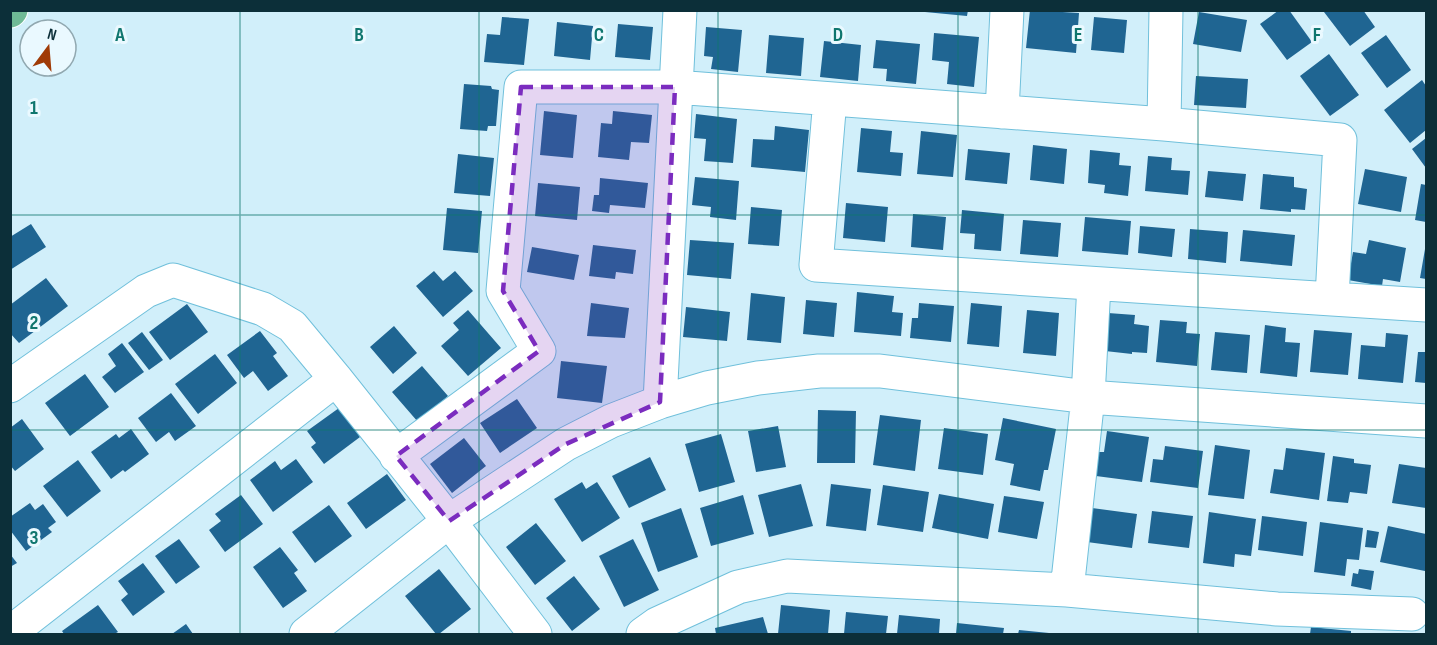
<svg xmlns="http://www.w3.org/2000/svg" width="1437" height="645" viewBox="0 0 1437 645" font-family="'Sofia Sans Condensed',sans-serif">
<rect width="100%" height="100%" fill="#d1effa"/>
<!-- building -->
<path fill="#1f6592" d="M925,10h43l-1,6 -42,-4z
M1030,10l49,3 -3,40 -50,-5z
M1279,10h10l23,32 -25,18 -27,-36z
M1326,10h37l12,17 -25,19 -26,-34z
M1199,12l48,8 -6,32 -48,-8z
M502,17l27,2 -5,46 -40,-3 3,-28 13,1z
M1094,17l33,3 -3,33 -33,-3z
M557,22l36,4 -3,34 -36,-4z
M618,24l35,3 -3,33 -35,-3z
M706,27l36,3 -4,42 -27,-3 2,-12 -9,-1z
M934,33l45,4 -5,50 -27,-3 2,-22 -17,-2z
M769,35l35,3 -3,38 -35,-3z
M1386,35l25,35 -24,18 -26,-35z
M876,40l44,4 -4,40 -30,-3 1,-12 -14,-1z
M824,41l37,4 -3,36 -38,-4z
M1329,54l30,41 -29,21 -30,-40z
M1196,76l52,3 -2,29 -52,-3z
M1422,80l4,6v44l-16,13 -26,-33z
M464,84l27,2 1,3 7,1 -3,36h-8l-1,5 -27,-2z
M544,111l33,4 -4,43 -33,-3z
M613,111l39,4 -3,28 -18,-1 -2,18 -31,-3 3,-34 11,1z
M696,114l41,5 -4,44 -29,-2 2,-22 -12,-1z
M775,126l34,4 -4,42 -54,-5 2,-28 21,1z
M861,128l31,3 -2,21 13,1 -2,23 -44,-4z
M921,131l36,4 -4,42 -36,-3z
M1426,138v30l-14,-19z
M1033,145l34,4 -3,35 -34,-4z
M968,149l42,4 -3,31 -42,-4z
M1090,150l30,3 -1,12 12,1 -3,30 -24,-3 1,-8 -17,-2z
M458,154l36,4 -4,38 -36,-3z
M1148,156l24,2 -1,12 19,1 -2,24 -43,-4z
M1365,169l42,8 -6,35 -43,-8z
M1208,171l38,3 -3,27 -38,-4z
M1263,174l31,3v10l13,2 -2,21 -14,-1v3l-31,-3z
M695,177l44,4 -3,39 -26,-3 1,-10 -19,-2z
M600,178l48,5 -3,25 -35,-3 -1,8 -17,-2 2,-16h5z
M538,183l42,4 -3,33 -42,-4z
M1421,184l5,1v37l-11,-2z
M846,203l42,4 -3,35 -42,-4z
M751,207l31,3 -3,36 -31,-2z
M447,208l35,3 -4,42 -35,-3z
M962,210l42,4 -3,37 -27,-2 1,-15 -15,-1z
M913,214l33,3 -3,33 -32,-3z
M1085,217l46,4 -3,34 -46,-4z
M1023,220l38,3 -3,34 -38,-3z
M31,224l15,23 -36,23v-33z
M1140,226l35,3 -3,28 -34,-4z
M1190,229l38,3 -2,31 -38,-4z
M1243,230l52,5 -3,31 -52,-5z
M690,240l44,3 -3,36 -44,-4z
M1369,240l37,8 -6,34 -17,-3 -1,7 -34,-6 5,-28 13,2z
M593,245l43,5 -3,24 -17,-2 -1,7 -26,-3z
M532,247l47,8 -5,25 -47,-8z
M1425,249h1v30l-6,-1z
M434,271l9,10 12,-10 18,20 -30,26 -27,-31z
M46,278l22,28 -49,37 -9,-10v-28z
M857,292l37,4 -2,16 11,1 -2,23 -47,-4z
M751,293l34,4 -4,46 -34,-3z
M806,300l31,3 -3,34 -31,-3z
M591,303l38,5 -4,30 -38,-2z
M919,303l35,3 -3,36 -41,-4 2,-20h6z
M971,303l31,3 -3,41 -32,-3z
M187,304l21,28 -38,28 -21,-28z
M686,307l44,5 -3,29 -44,-4z
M468,310l33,38 -33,28 -27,-30 18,-16 -6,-7z
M1027,310l32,3 -3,43 -33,-3z
M1108,313l27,2 -1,9 15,2 -2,27 -15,-1v2l-27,-3z
M1160,320l27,2 -1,11 14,1 -3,32 -41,-4z
M1265,325l21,3 -1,14 15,1 -3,34 -37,-4z
M394,326l23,27 -24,21 -23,-27z
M1314,330l38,3 -4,42 -38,-3z
M260,331l17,22 -4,3 15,20 -20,15 -15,-20 -9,7 -17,-23z
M142,332l21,28 -14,10 -21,-27z
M1215,332l35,3 -3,38 -36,-3z
M1386,333l22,2 -5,48 -45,-4 3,-34 24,2z
M122,343l22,29 -29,21 -13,-16 14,-11 -8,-12z
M1418,352h8v31l-11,-1z
M215,354l22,29 -39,31 -23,-30z
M561,361l46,5 -5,37 -45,-5z
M422,366l26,30 -30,26 -26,-30z
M85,374l24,33 -39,29 -25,-33z
M171,393l25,33 -21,15 -6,-9 -13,10 -18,-24z
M517,399l20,29 -37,25 -20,-30z
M339,408l21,29 -36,27 -13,-17 5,-4 -9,-12z
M818,410l38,1 -1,52h-38z
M880,415l41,5 -6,51 -42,-6z
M1003,418l53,11 -8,41h-4l-4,21 -30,-6 4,-21 -19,-4z
M22,419l22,30 -29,22 -5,-6v-37z
M778,426l8,41 -30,5 -8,-41z
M944,428l44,6 -5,41 -45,-6z
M131,429l18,25 -24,18 -2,-2 -12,9 -20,-27 25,-18 3,4z
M1107,431l42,6 -7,45 -46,-6 3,-24h5z
M721,434l14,48 -36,10 -14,-48z
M464,438l22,28 -34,27 -22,-29z
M1215,445l35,5 -6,49 -36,-4z
M1165,446l38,5 -5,37 -48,-6 3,-23 10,1z
M1286,448l39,5 -6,47 -49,-7 4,-24 9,1z
M1333,456l21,3v4l17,2 -4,29 -17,-2 -2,11 -21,-2z
M650,457l16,33 -37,18 -17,-32z
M296,459l17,23 -40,30 -23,-32 25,-19 6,9z
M78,460l23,31 -34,26 -24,-31z
M1399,464l27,4v40l-34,-5z
M387,474l19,26 -40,29 -19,-26z
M582,482l4,7 11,-7 23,36 -38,24 -28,-43z
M801,484l12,42 -44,11 -11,-42z
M831,484l40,5 -5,42 -40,-5z
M883,485l46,7 -6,40 -46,-7z
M939,494l55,10 -6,35 -56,-11z
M241,495l22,29 -38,28 -16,-22 12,-9 -6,-7z
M743,495l11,39 -43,12 -11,-38z
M1004,496l40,6 -7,37 -39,-7z
M30,503l5,7 8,-6 13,18 -8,6 4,4 -26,19 -16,-21v-13z
M329,505l23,31 -37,27 -23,-31z
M681,508l17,49 -40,15 -17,-49z
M1092,508l45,6 -5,34 -45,-6z
M1152,511l41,5 -4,32 -41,-5z
M1209,512l47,7 -5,37 -16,-2 -1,13 -31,-4z
M1262,516l45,6 -4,34 -45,-6z
M1320,522l43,6 -4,32 -12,-1 -2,17 -31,-4z
M536,523l30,38 -31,24 -29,-38z
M1388,526l38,8 -1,37 -45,-9z
M1367,530l12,2 -3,16 -11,-1z
M179,539l21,28 -24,17 -21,-28z
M633,539l26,51 -35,17 -25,-51z
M280,547l18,23 -4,3 13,18 -24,17 -30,-41z
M10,554l7,9 -7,4z
M143,563l22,29 -32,24 -12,-16 7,-6 -10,-13z
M439,569l32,40 -32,25h-3l-31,-38z
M1359,569l15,2 -3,19 -20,-4 2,-13 5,1z
M574,576l26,33 -28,22 -26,-33z
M98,605l20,27 -4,2h-50l-2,-3z
M781,605l49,5 -2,24h-50z
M846,612l42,4 -2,18h-42z
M899,615l41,4 -1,15h-42z
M763,617l5,17h-52l-1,-6z
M957,623l47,5 -1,6h-47z
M186,624l7,10h-21z
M1311,627l40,4v3h-41z
M1019,630l30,3v1h-31z"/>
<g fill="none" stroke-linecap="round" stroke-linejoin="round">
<defs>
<path id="minor" d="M830,99l-14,166 516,34
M1002,112l5,-102
M1164,124l2,-114
M10,386l136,-95 27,-11 90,29 29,17 44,53 113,142 86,113
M660,402l20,-392
M396,456l143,-105 -36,-60 18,-204h154l489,37 176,16 -8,159 94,6
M1067,590l21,-193 6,-113
M10,633l326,-254
M306,634l143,-113 117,-77 45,-23 49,-19 47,-14 51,-10 61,-7h61l208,26 338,24
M643,634l14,-10 81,-37 49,-11 280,14 210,19 135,5"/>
<path id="highway" d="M10,11l1,-1"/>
</defs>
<!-- minor casing -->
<use href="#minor" stroke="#70c0db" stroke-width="35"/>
<!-- highway casing -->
<use href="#highway" stroke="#fff" stroke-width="35"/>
<!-- minor -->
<use href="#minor" stroke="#fff" stroke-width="33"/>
<!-- highway -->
<use href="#highway" stroke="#6fba96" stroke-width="33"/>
</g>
<!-- marked area -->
<path fill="#7b2cbf" fill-opacity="0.2" stroke="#7b2cbf" stroke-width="4.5" stroke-dasharray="12 8" stroke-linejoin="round" d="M521,87h154l-15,315 -94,42 -117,77 -53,-65 143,-105 -36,-60z"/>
<!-- grid -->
<path fill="none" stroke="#0f766e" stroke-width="1.5" stroke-opacity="0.55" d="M240,10v624M479,10v624M718,10v624M958,10v624M1198,10v624M10,215h1416M10,430h1416"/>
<g font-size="20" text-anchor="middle" font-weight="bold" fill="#0f766e" stroke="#eaf9ff" stroke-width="6" stroke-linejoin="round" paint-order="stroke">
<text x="120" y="41">A</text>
<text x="359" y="41">B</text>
<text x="599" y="41">C</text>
<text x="838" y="41">D</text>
<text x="1078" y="41">E</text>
<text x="1317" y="41">F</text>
<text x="34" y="114">1</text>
<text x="34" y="329">2</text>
<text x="34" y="544">3</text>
</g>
<!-- border -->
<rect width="1437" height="645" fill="none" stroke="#0c2f39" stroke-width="24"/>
<!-- north arrow -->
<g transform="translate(48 48) rotate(16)"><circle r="28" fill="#eaf9ff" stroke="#91a8b0" stroke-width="1.5"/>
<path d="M0-4.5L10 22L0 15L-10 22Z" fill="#a03b07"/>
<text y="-9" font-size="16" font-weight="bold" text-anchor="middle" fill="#0c2f39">N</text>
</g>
</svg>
